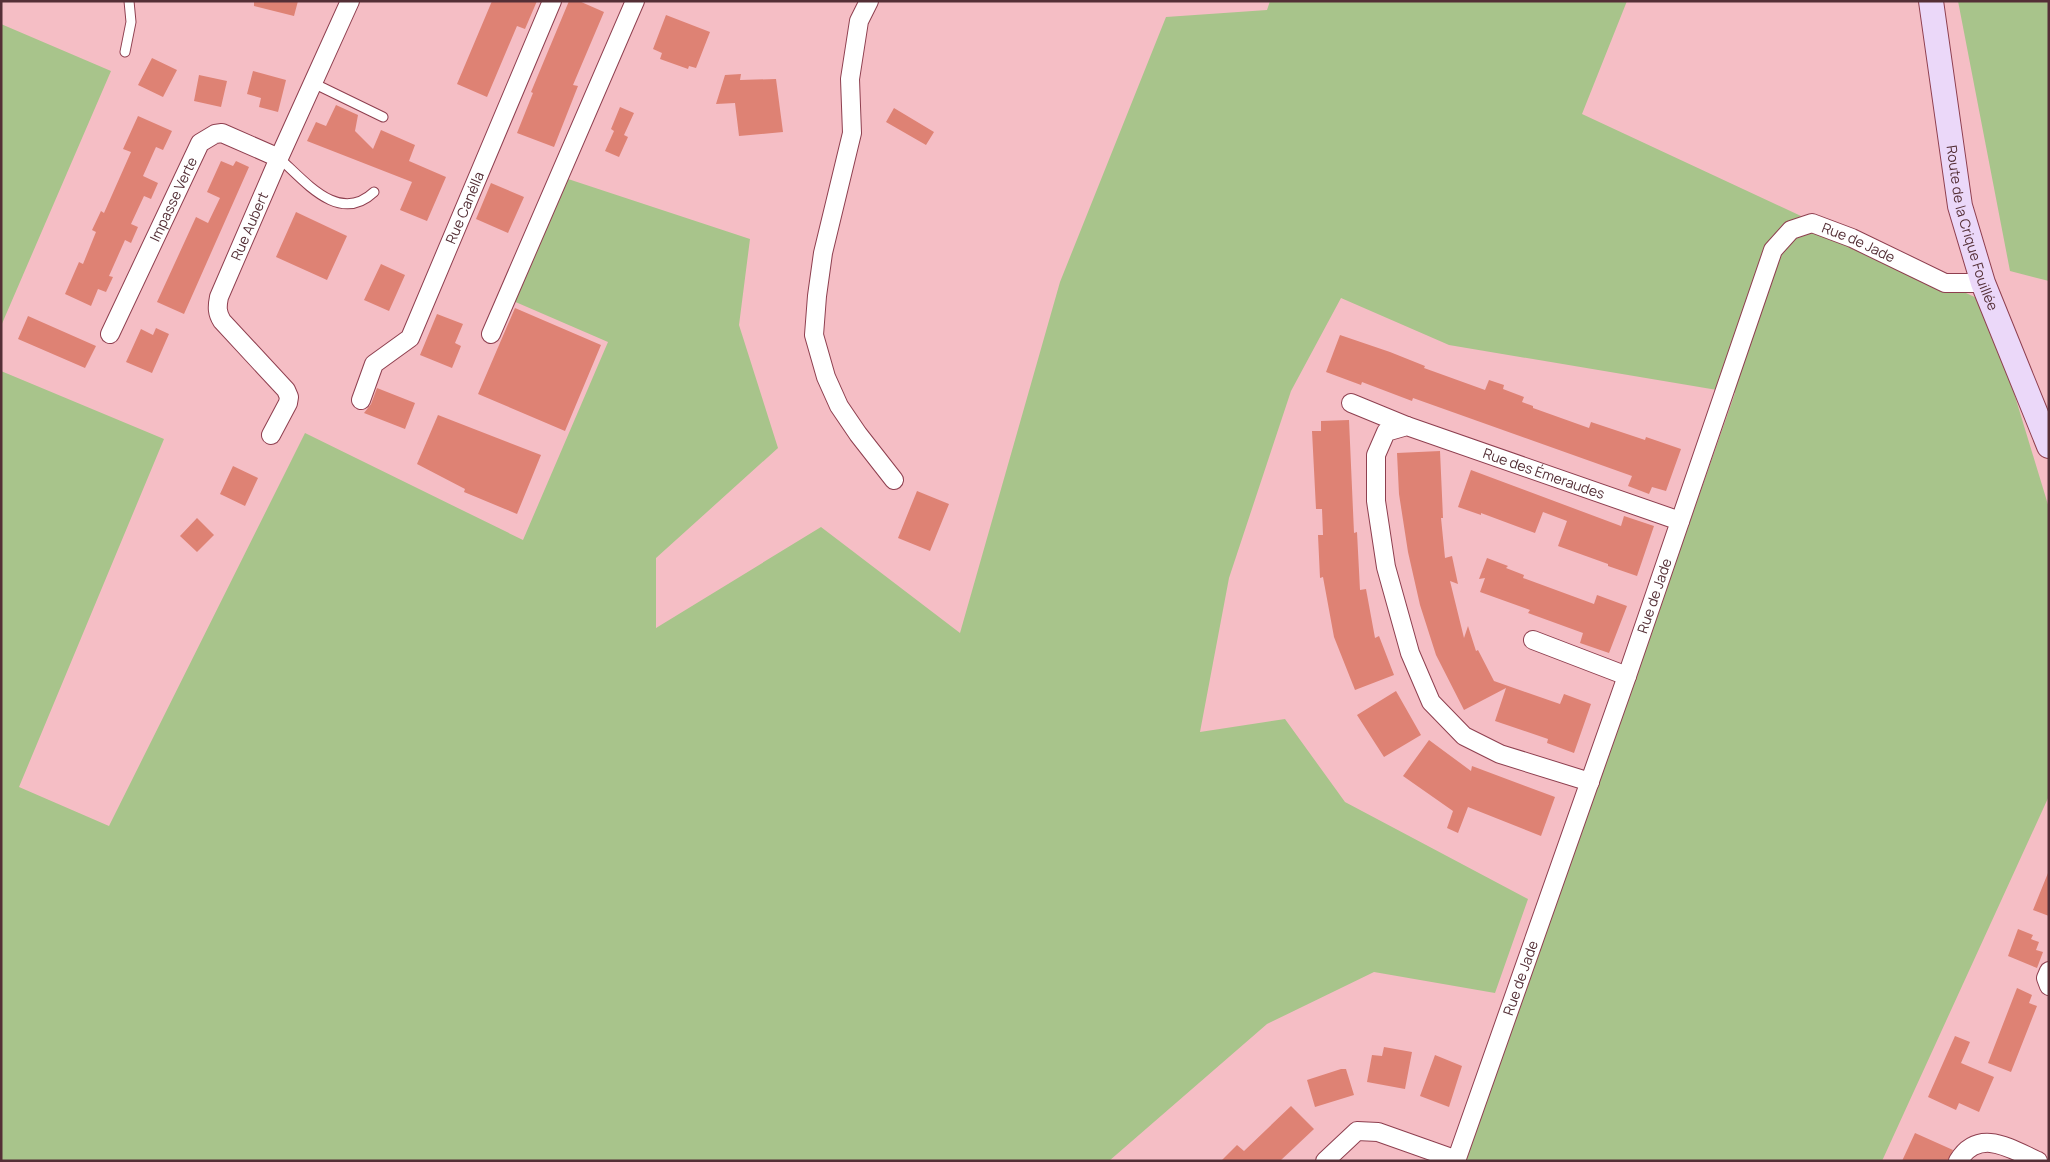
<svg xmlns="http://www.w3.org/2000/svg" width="2050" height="1162" viewBox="0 0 2050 1162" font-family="Manrope,sans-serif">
<rect width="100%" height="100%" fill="#f5bec5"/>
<!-- green -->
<path fill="#a8c48b" d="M1270,1h357l-45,113 399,186 23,60 45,148v288l-167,365h-416l269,-768 -286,-48 -108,-47 -50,93 -62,187 -29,154 85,-13 60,83 183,97 -33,94 -121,-21 -107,52 -158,137h-1108v-790l163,68 -145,348 90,39 196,-393 218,107 85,-198 -102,-44 56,-121 188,62 -11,86 39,123 -122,110v70l165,-101 139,106 100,-351 106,-265 101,-7z
M1958,1h91v280l-39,-10z
M1,24l110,47 -110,255z"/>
<!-- building -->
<path fill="#de8274" d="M254,1h44l-4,15 -40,-10z
M492,1h45l-12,28 -8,-3 -30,71 -30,-13z
M569,1h10l25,11 -31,73 5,1 -24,61 -37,-14 16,-40 -2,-1z
M666,15l44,17 -14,36 -7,-2 -1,3 -28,-10 2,-6 -9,-4z
M152,58l25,12 -14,27 -25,-12z
M253,71l33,9 -8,32 -19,-5 2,-9 -14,-4z
M741,74l-1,6 36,-1 7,53 -44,4 -4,-33 -19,1 9,-29z
M199,75l28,6 -6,26 -27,-6z
M336,105l22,10 -3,16 18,18 8,-19 34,15 -6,16 37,16 -19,44 -27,-11 12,-28 -105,-41 9,-19 10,4z
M620,107l14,6 -10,22 4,2 -9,20 -14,-6 9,-20 -3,-2z
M894,108l40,24 -8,13 -40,-23z
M138,116l34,15 -9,19 -7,-3 -13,29 15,7 -7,16 -7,-3 -13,28 7,3 -7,16 -6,-3 -16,36 4,1 -7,15 -8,-3 -7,17 -26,-12 14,-32 4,2 13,-32 -4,-2 9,-19 3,2 27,-61 -8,-3z
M221,161l12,5 3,-5 13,6 -65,147 -27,-12 39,-85 12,6 12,-25 -13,-6z
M491,183l33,14 -16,36 -32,-14z
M296,212l51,24 -20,44 -51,-23z
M381,264l24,11 -16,36 -25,-11z
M515,308l86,37 -36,86 -87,-37z
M437,314l26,10 -8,19 6,3 -9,22 -32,-13z
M28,316l68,30 -11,22 -67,-29z
M156,328l13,6 -17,39 -26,-11 15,-33 12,6z
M1340,335l50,17 35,14 -1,2 61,22 4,-10 15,5 -1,4 21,8 -2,5 11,4v2l56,20 2,-6 54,18 1,-3 35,12 -15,42 -14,-4 -3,7 -21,-8 4,-10 -219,-78 -1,3 -50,-19 -1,3 -35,-13z
M377,388l38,15 -10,26 -41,-16 7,-9z
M438,415l103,40 -24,59 -53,-22 1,-3 -48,-25z
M1349,420l5,113 3,-1 3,58 6,-1 9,49 4,-2 15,39 -39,15 -21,-53 -11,-60 -3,1 -2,-43h5l-1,-26h-6l-4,-78h9v-10z
M1440,451l3,67h-2l4,40 7,-2 6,28 -8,-3 14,57 4,-12 8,25 2,-1 16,31 66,23 4,-10 27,10 -17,49 -27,-10 1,-4 -53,-18 11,-33 -42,22 -28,-55 -16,-50 -12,-53 -9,-58 -2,-41z
M233,466l25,12 -13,28 -25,-12z
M1471,470l150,56 3,-10 30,10 -17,50 -29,-10v-2l-50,-18 9,-25 -24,-9 -8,21 -54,-20v2l-23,-8z
M917,491l32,13 -19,47 -32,-13z
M197,518l17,17 -17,17 -17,-16z
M1487,558l21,8 -2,2 18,7 -1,3 71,26 3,-9 30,11 -18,47 -29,-10 3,-10 -55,-20 2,-3 -50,-18 5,-14 -6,1z
M1396,691l25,44 -37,22 -27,-42z
M1429,740l42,31 1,-5 83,31 -14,39 -73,-29 -10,26 -11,-5 6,-17 -50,-35z
M2048,873l1,1v42l-16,-6z
M2018,929l15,6 -2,4 8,3 -3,8 7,2 -6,16 -29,-12z
M2017,988l15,7 -3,8 8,3 -26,66 -23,-9z
M1955,1036l15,6 -9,21 33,14 -15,35 -20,-9 -3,7 -28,-13z
M1384,1047l28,5 -7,37 -38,-7 5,-27 10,1z
M1435,1055l27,11 -13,41 -29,-11z
M1341,1069h5l8,26 -39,12 -8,-27z
M1291,1106l23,23 -34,32h-59l16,-16 7,6z
M1915,1133l38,17 -5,11h-46z"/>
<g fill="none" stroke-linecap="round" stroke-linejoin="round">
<defs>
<path id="lane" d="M125,52l6,-30 -2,-21
M313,83l70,34
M279,158c26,23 60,67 95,34"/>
<g id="street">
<path d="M869,1l-10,20 -9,58 2,54 -29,120 -6,43 -3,39 12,42 13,29 19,28 36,46"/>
<path id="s1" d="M110,334l90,-191 15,-9 7,-1 57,25"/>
<path d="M491,334l144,-333"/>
<path id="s2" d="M361,400l13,-36 36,-26 142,-337"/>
<path d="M1351,403l56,23"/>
<path id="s3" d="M271,435l17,-32 1,-6 -3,-7 -64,-69c-5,-8 -5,-14 -3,-24l60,-139 71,-157"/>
<path d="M1533,640l94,36"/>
<path id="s4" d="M1590,782l-90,-28 -36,-18 -33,-34 -21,-49 -24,-86 -10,-66v-46l10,-23 21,-6 273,95"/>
<path d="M2049,971l-3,7 3,8"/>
<path d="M1325,1161l32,-30 21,1 79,28"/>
<path id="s5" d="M1456,1161l171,-485 146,-426 18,-20 21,-7 40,15 93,45h38"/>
<path d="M1958,1161c21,-34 53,-12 80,0"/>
</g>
<g id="secondary">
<path id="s6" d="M1931,1l29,205 23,77 66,163"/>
</g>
</defs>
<!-- lane casing -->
<use href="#lane" stroke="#8e3f4f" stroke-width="11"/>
<!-- street casing -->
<use href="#street" stroke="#8e3f4f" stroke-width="20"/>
<!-- secondary casing -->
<use href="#secondary" stroke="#8e3f4f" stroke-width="26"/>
<!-- lane -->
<use href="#lane" stroke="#fff" stroke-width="9"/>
<!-- street -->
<use href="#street" stroke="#fff" stroke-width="18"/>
<!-- secondary -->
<use href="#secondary" stroke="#ebd8f9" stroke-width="24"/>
</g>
<g text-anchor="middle" stroke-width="5" stroke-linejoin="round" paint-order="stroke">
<!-- street labels -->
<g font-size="14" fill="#542f36" stroke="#f5bec5">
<text dy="5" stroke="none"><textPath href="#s1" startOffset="149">Impasse Verte</textPath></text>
<text dy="5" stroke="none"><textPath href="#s2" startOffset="224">Rue Canélla</textPath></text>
<text dy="5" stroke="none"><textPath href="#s3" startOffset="246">Rue Aubert</textPath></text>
<text dy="5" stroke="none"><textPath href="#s6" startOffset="231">Route de la Crique Fouillée</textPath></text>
<text dy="5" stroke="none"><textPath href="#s5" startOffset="1064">Rue de Jade</textPath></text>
<text dy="5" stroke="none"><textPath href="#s4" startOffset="629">Rue des Émeraudes</textPath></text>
<text dy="5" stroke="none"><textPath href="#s5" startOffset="599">Rue de Jade</textPath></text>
<text dy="5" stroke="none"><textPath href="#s5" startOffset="194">Rue de Jade</textPath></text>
</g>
</g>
<!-- border -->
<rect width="2050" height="1162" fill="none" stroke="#542f36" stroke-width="5"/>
</svg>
